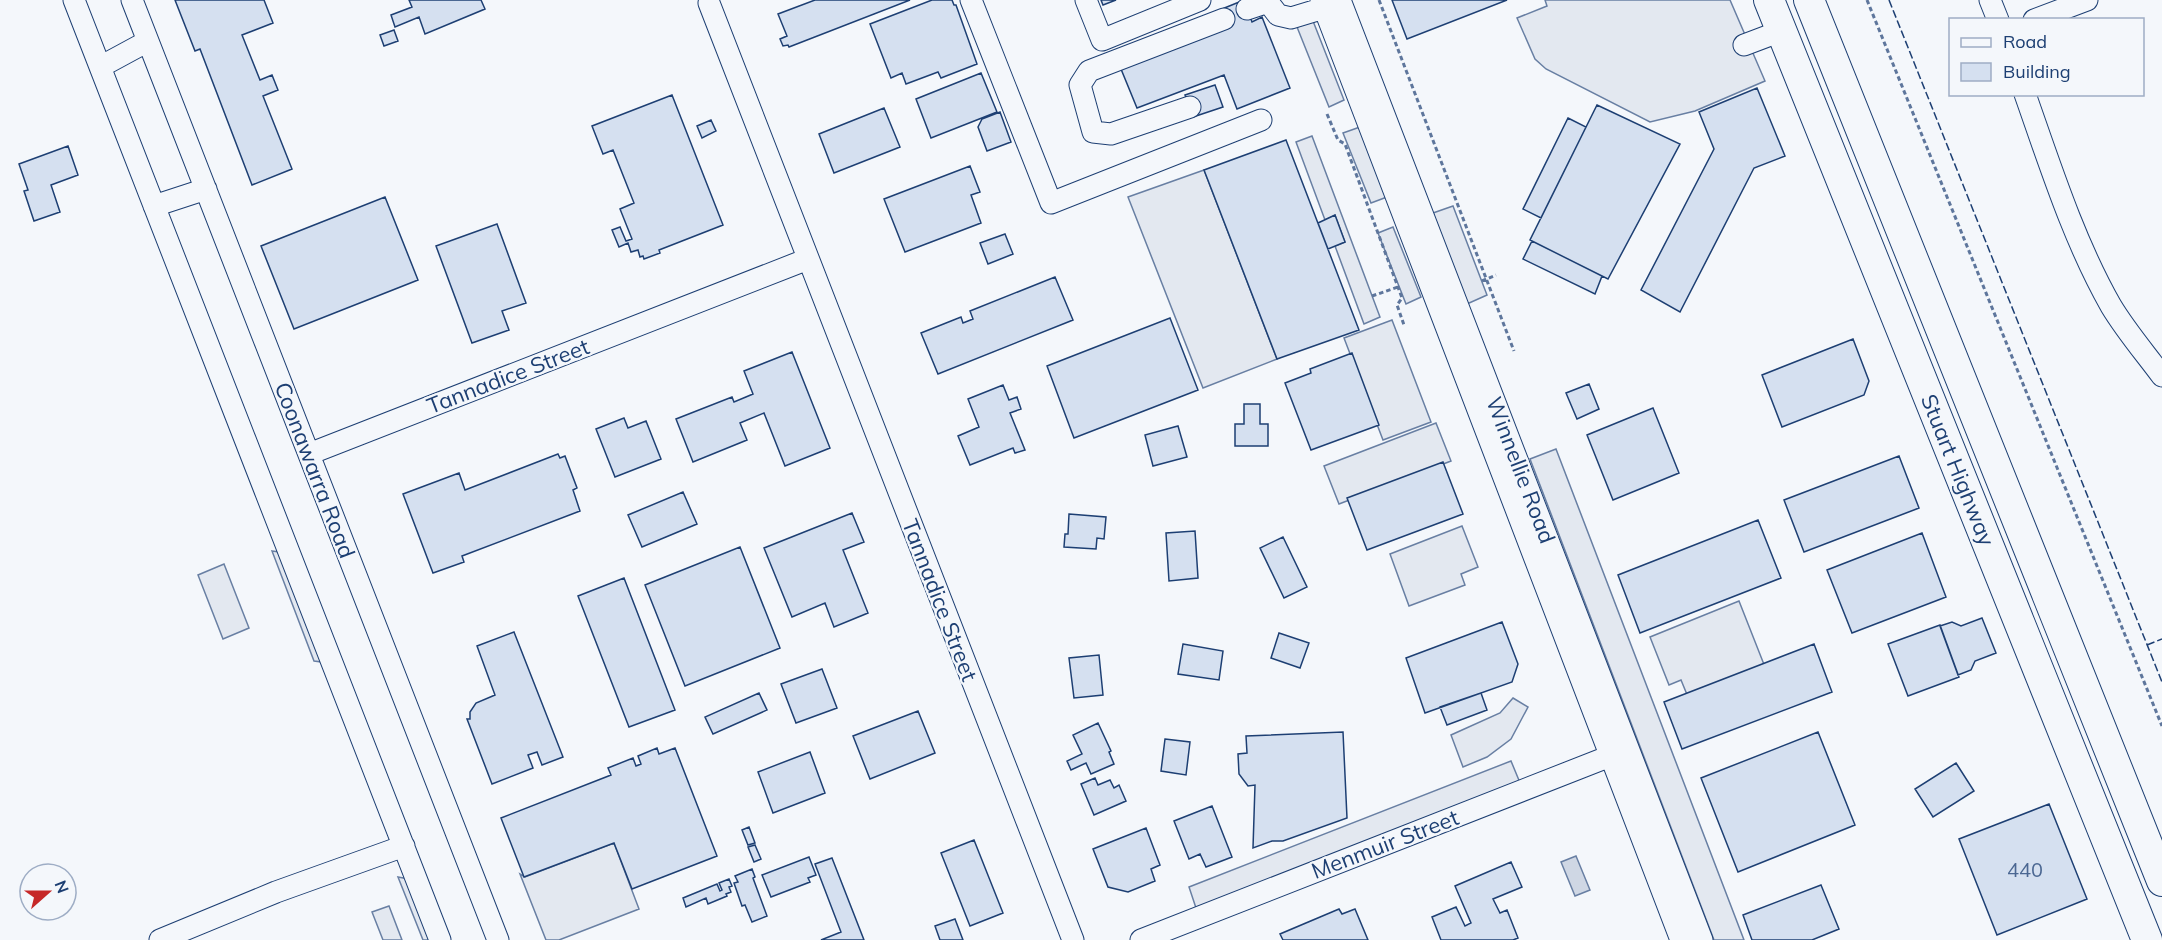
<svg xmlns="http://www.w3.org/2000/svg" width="2162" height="940" viewBox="0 0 2162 940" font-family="Mulish,sans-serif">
<rect width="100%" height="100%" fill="#f4f7fb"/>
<!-- parking -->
<path fill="#e3e8f0" stroke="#687fa3" stroke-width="1.5" d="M1545,0h185l35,81 -70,30 -45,11 -104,-53 -11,-10 -18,-41 30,-12z
M1313,21l31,79 -15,7 -32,-80z
M1360,127l27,70 -16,6 -28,-70z
M1312,136l68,181 -16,7 -29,-78 10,-4 -10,-27 -10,5 -29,-78z
M1204,170l73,189 -74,29 -75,-191z
M1453,206l34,89 -20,9 -34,-91z
M1393,227l28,70 -15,7 -28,-71z
M1392,320l39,102 -48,18 -39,-102z
M1436,423l15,38 -112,43 -15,-38z
M1556,449l188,491h-30l-184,-481z
M1462,526l16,41 -17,7 4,11 -56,21 -19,-52z
M272,551l15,2 43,110 -16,-2z
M224,564l25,64 -26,11 -25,-64z
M1739,601l26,66 -77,30 -7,-17 -12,5 -19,-48z
M1513,698l15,9 -17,32 -24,18 -24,10 -12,-32 49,-22z
M1511,761l12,29 -324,127 -10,-30z
M614,843l25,66 -80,31h-13l-26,-66 5,3z
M398,877l16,3 24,60h-15z
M389,906l13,34h-19l-11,-28z"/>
<!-- water -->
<path fill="#cfd7e4" stroke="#687fa3" stroke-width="1.5" d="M1576,856l14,34 -15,6 -14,-34z"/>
<!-- building -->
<path fill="#d5e0f0" stroke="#1d3f73" stroke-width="1.5" d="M175,0h89l9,23 -31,12 18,45 12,-5 6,15 -15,6 29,73 -40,16 -52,-136 -5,2z
M409,0h72l4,9 -60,25 -6,-17 -24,10 -4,-12 21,-8z
M815,0h95l-121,47 -1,-2 -5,1 -3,-7 7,-3 -9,-22z
M932,0h20l2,5h2l21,59 -36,14 -3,-6 -32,12 -4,-11 -11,5 -21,-54z
M1101,0h15l-13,5z
M1244,0l8,22 10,-5 28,71 -53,21 -13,-34 -87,33 -16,-39 101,-60z
M1392,0h115l-100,39z
M394,30l4,11 -14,5 -4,-11z
M981,73l16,39 -66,26 -15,-39z
M1215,85l8,22 -30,10 -8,-22z
M1757,88l28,68 -31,12 -74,144 -39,-22 73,-141 -15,-37z
M672,95l51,130 -64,25 1,3 -16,6 -1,-3 -3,1 -2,-7 -7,2 -3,-9 -9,4 -7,-17 8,-3 6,14 6,-2 -12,-30 14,-6 -21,-53 -10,4 -11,-28z
M1597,105l83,39 -72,135 -78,-39z
M884,108l16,39 -66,26 -15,-39z
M1000,112l11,30 -24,9 -9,-24 4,-8z
M1568,118l18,9 -45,91 -18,-9z
M711,120l5,11 -14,7 -5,-12z
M1286,140l73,190 -82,29 -73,-189z
M68,146l10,29 -27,10 9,27 -26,9 -10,-30 4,-1 -9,-26z
M970,166l10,26 -9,3 10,28 -76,29 -21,-53z
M385,197l33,83 -124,49 -33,-83z
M1335,215l10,27 -17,7 -10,-26z
M497,224l29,79 -24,8 7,19 -37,13 -36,-97z
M1005,234l8,20 -25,10 -8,-21z
M1532,241l70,35 -7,18 -72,-35z
M1055,277l18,43 -135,54 -17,-41 40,-16 2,6 10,-4 -3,-8z
M1170,318l28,72 -124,48 -27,-72z
M1853,339l16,42 -5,14 -82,32 -20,-52z
M792,352l38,96 -45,18 -21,-53 -24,10 7,17 -54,22 -17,-43 56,-22 2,5 19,-8 -9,-23z
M1352,353l27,72 -68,25 -26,-67 26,-10 -1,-4z
M1589,384l10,25 -22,10 -11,-26z
M1003,385l6,15 8,-3 4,12 -11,4 15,37 -10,3 -2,-5 -43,17 -12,-29 21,-9 -11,-28z
M1244,404h16v20h8v22h-33v-22h9z
M1653,408l26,65 -66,27 -26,-65z
M624,418l4,10 18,-7 15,38 -46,18 -19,-48z
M1178,426l9,31 -34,9 -8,-31z
M558,454l2,4 5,-2 12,32 -4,2 7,21 -118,45 2,6 -31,11 -30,-79 56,-21 6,17z
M1899,456l20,52 -115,44 -20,-52z
M1443,462l20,52 -96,36 -20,-52z
M683,492l14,32 -55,23 -14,-32z
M852,513l12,29 -21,8 25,63 -34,14 -9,-24 -33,14 -28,-69z
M1069,514l37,3 -2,22 -7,-1 -1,11 -32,-2 1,-13h3z
M1758,520l23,58 -141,55 -22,-58z
M1195,531l3,47 -29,3 -3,-48z
M1922,533l24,64 -94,36 -25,-63z
M1283,537l24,50 -23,11 -24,-50z
M740,547l40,101 -95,38 -40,-101z
M624,578l51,132 -46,17 -51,-131z
M1982,618l14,35 -21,8 -4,9 -13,5 -18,-49 12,-4 9,4z
M1502,622l16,42 -6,18 -87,31 -19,-55z
M1940,625l19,52 -51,19 -20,-52z
M514,632l49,125 -21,8 -5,-13 -9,3 5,13 -41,16 -25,-65h3v-7l6,-9 19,-8 -18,-49z
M1279,633l30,10 -9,25 -29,-10z
M1183,644l40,7 -4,29 -41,-6z
M1814,644l18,48 -150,57 -18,-47z
M1099,655l4,40 -29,3 -5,-40z
M822,669l15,39 -41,15 -15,-39z
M759,693l8,17 -54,24 -8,-17z
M1481,693l6,17 -40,15 -7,-18z
M918,711l17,42 -65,26 -17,-43z
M1098,723l13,28 -2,1 5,12 -23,10 -5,-11 -15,7 -4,-9 15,-7 -9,-19z
M1343,732l4,86 -64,23h-11l-19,7 2,-63 -7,1 -9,-12 -1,-20 9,-1 -1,-17z
M1818,732l37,93 -117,47 -37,-94z
M1165,739l25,3 -4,33 -25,-4z
M657,748l2,6 16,-6 42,108 -85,33 -18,-46 -90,34 -23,-59 110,-43 -3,-7 25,-10 3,8 5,-2 -3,-8z
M810,752l15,41 -52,20 -15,-41z
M1956,763l18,28 -41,26 -18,-28z
M1095,778l3,7 12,-5 4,8 5,-3 7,16 -32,14 -13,-31z
M2049,804l38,95 -90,36 -38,-96z
M1212,806l20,51 -26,10 -6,-13 -11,5 -15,-38z
M749,827l6,16 -7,2 -6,-15z
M1146,828l14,37 -9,4 4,12 -27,11 -20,-5 -15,-38z
M974,840l29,73 -33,13 -29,-73z
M755,845l6,14 -7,3 -6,-15z
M809,857l7,18 -8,3 2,4 -39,15 -9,-22z
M832,858l32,82h-43l20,-8 -26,-68z
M1511,862l11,25 -29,12 7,14 7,-3 11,28 -5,2h-72l-9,-23 24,-10 9,19 6,-3 -16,-37z
M752,869l3,8 -2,1 14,38 -15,6 -7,-17 -3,1 -8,-23 4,-1 -3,-6z
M729,879l3,7 -3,1 2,5 -5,2 1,2 -19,8 -2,-6 -20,9 -3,-9 34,-14 3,7 2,-1 -3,-7z
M1821,885l18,44 -27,11h-60l-9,-25z
M1339,909l3,5 13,-5 13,31h-85l-3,-6z
M955,919l8,21h-23l-5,-14z"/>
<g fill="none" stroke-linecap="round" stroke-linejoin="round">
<defs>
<path id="minor" d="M74,0l366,940
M132,0l366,940
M971,0l80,203 210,-83
M1086,0l16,40 98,-40
M1321,0l360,940
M1340,0l362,940
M1990,0l8,20
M709,3l364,937
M1247,9l21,-7 10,13 13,3 33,-10
M2034,20l53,-20
M1744,45l37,-14
M100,67l48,-26
M2025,94c25,71 49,147 86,212 15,25 34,47 51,70
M1190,107l-79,27 -18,-2 -13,-47 9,-14 135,-52
M154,206l52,-17
M309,454l499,-195
M160,940l116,-48 128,-46
M1141,940l482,-189"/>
<path id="highway" d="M1769,0l378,940
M1809,0l353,881"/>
</defs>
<!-- minor casing -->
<use href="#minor" stroke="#1d3f73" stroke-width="23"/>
<!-- highway casing -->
<use href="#highway" stroke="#1d3f73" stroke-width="32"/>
<!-- path -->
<path stroke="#5e769c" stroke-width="3" stroke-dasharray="4.5 3" stroke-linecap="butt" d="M1379,0l135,351
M1867,0l295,726
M1327,114l11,26 7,4 57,154 -5,7 7,20
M1482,281l14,-6
M1372,296l26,-9"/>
<!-- minor -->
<use href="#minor" stroke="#f4f7fb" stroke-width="21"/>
<!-- highway -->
<use href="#highway" stroke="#f4f7fb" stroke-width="30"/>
<!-- fence -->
<path stroke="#1d3f73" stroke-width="1.5" stroke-dasharray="8 3" stroke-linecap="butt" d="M1889,0l273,682
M2147,645l15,-6"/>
</g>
<g text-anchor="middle" stroke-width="4.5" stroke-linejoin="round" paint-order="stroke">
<!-- number labels -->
<g font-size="20" fill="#4b6792">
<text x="2025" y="877">440</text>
</g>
<!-- street labels -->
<g font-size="22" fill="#1d3f73" stroke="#f4f7fb">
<text transform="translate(508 376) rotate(-21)" y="8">Tannadice Street</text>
<text transform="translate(315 470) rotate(69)" y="8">Coonawarra Road</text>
<text transform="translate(1521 470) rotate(69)" y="8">Winnellie Road</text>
<text transform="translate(1958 470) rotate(68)" y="8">Stuart Highway</text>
<text transform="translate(940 600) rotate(69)" y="8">Tannadice Street</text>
<text transform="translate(1385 844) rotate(-21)" y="8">Menmuir Street</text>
</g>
</g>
<!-- legend -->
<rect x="1949" y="18" width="195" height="78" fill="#f4f7fb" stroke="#9eadc5" stroke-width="1.5"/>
<rect x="1961" y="38" width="30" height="9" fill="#f4f7fb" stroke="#9eadc5" stroke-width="1.5"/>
<text x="2003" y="48" font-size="18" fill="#1d3f73">Road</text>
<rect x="1961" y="63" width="30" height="18" fill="#d5e0f0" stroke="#9eadc5" stroke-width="1.5"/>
<text x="2003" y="78" font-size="18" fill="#1d3f73">Building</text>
<!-- north arrow -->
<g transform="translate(48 892) rotate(69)"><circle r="28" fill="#f4f7fb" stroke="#9eadc5" stroke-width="1.5"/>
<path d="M0-4.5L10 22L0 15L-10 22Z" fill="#c62828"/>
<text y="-9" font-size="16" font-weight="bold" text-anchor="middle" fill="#1d3f73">N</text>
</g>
</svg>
